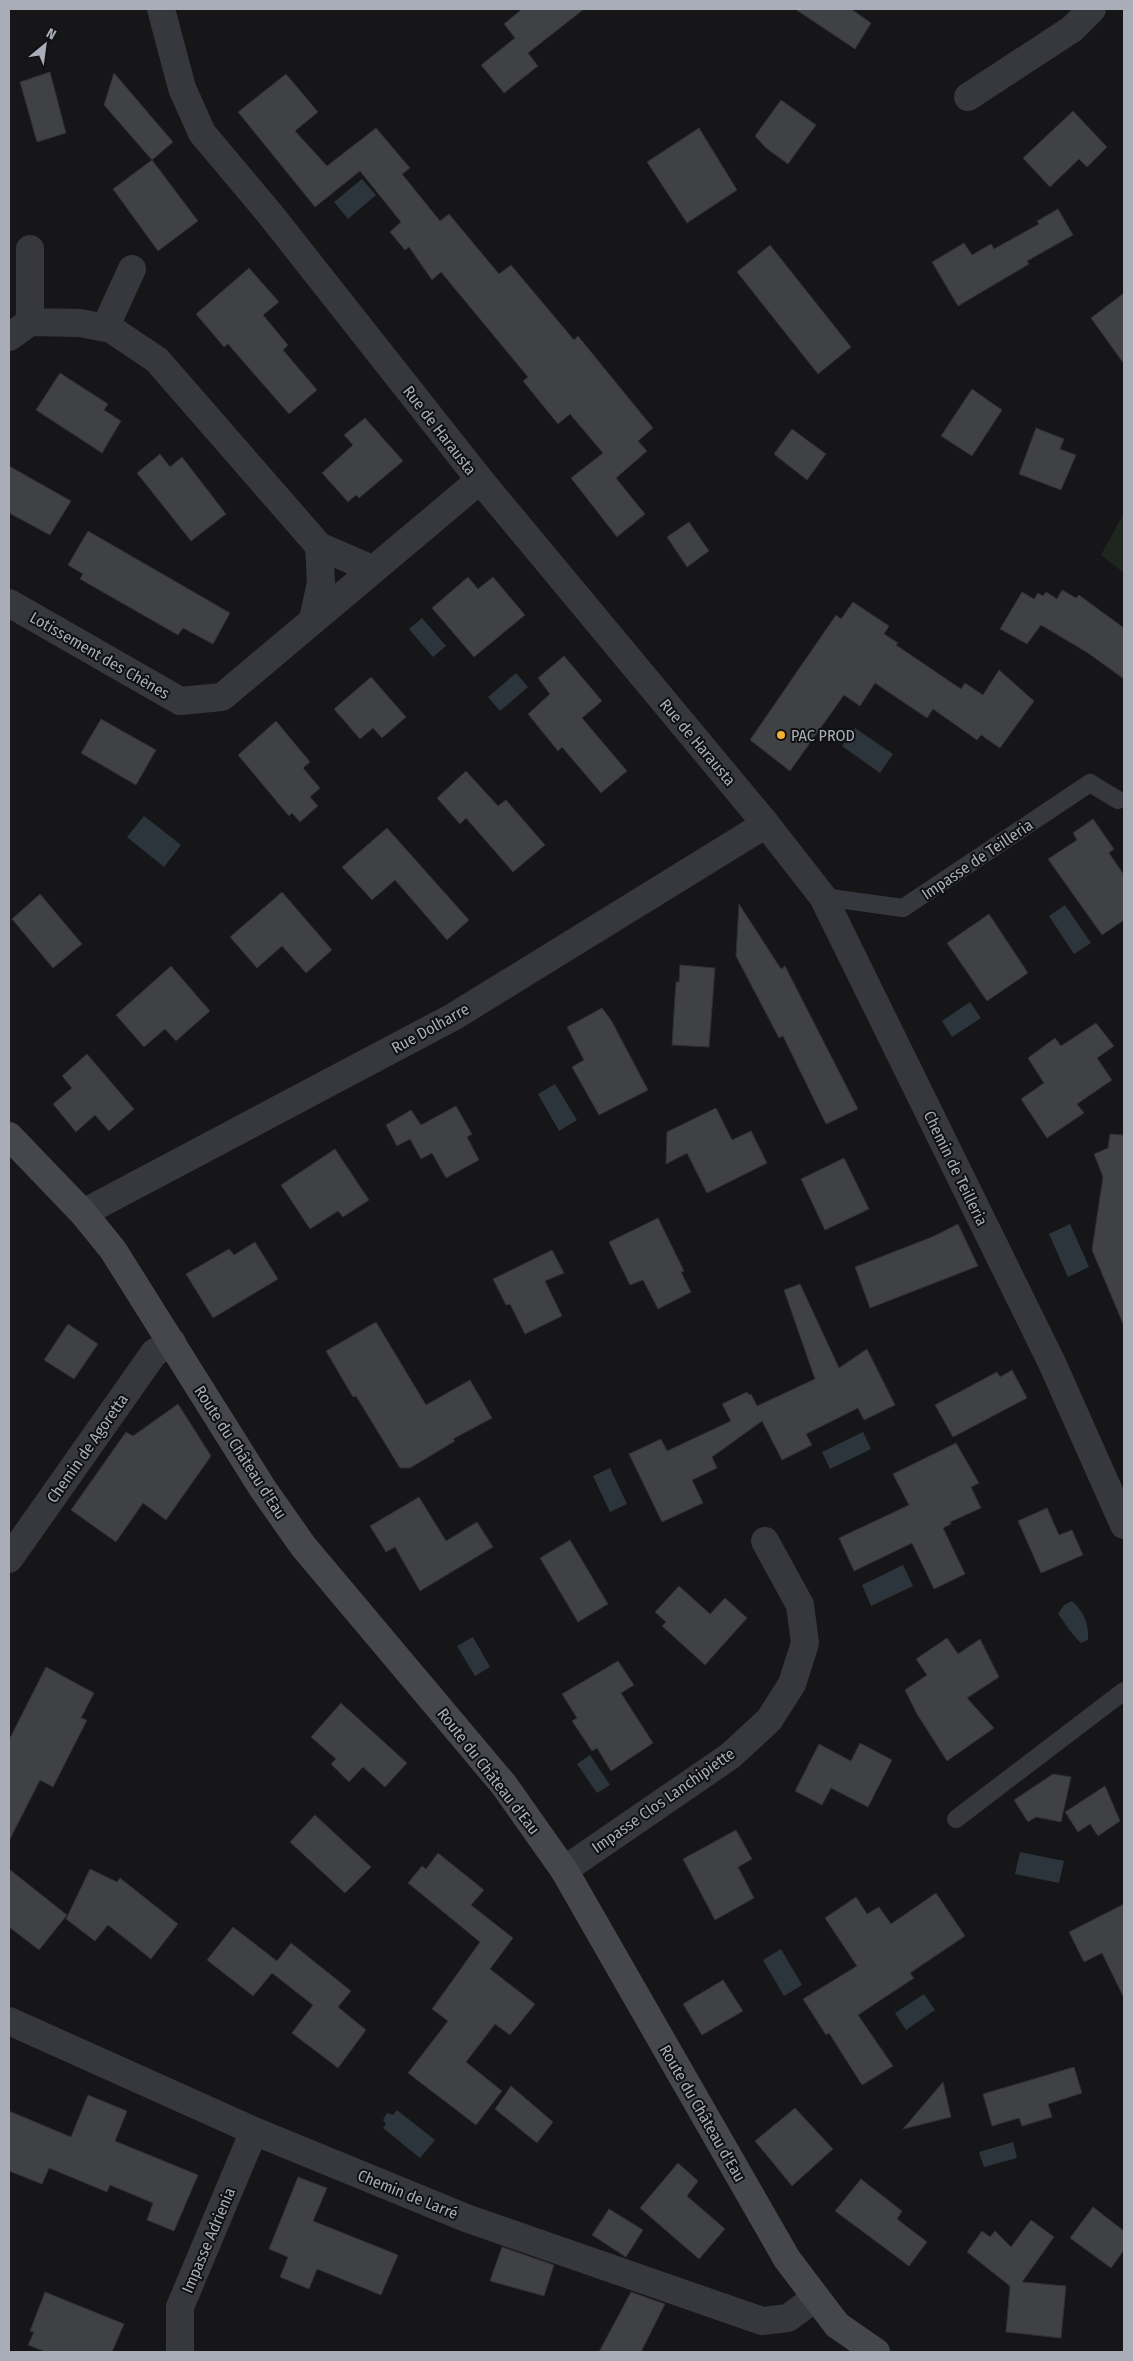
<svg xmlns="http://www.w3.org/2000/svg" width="1133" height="2361" viewBox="0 0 1133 2361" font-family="'Fira Sans Condensed',sans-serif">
<rect width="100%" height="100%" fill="#161618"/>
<!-- green -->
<path fill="#1e261f" d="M1124,513v60l-23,-18z"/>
<!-- water -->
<path fill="#2c353c" d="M362,179l14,16 -28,24 -14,-17z
M422,618l24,28 -13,11 -24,-28z
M516,673l12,14 -28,24 -12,-14z
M855,728l38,26 -13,19 -38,-27z
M144,816l37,29 -17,22 -37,-30z
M1065,905l26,38 -17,11 -25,-38z
M970,1002l11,16 -29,19 -10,-16z
M555,1084l22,36 -18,11 -21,-37z
M1070,1224l19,43 -21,10 -19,-43z
M863,1432l8,17 -41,20 -8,-17z
M610,1468l17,36 -17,8 -17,-36z
M903,1565l10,21 -42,20 -9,-21z
M1072,1601c12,11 17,22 16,39l-7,3c-10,-9 -15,-19 -23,-29l6,-9z
M473,1637l17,30 -15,9 -18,-30z
M590,1755l20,30 -13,8 -20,-29z
M1020,1852l44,9 -5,22 -44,-9z
M781,1949l21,36 -18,11 -21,-36z
M924,1994l11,16 -29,20 -11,-17z
M397,2110l38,30 -15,18 -37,-30 3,-4 -3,-4 4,-7 6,2z
M1013,2142l4,16 -33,9 -5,-15z"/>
<!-- building -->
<path fill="#404145" stroke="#303034" d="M522,9h62l-56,44 10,13 -34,27 -23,-28 34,-27 -11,-14z
M795,9h56l20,14 -16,26z
M50,72l16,61 -29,9 -17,-60z
M114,73l59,69 -21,18 -48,-55z
M286,74l32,38 -23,19 32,35 49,-38 34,40 -8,6 38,47 9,-7 50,60 12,-9 63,75 4,-4 75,92 -15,13 9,10 -31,27 29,36 -28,23 -46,-59 32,-25 -33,-39 -12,10 -35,-43 5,-4 -87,-105 -9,8 -23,-33 -4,3 -15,-18 11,-10 -41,-51 -45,36 -77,-95z
M781,100l35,25 -28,39 -22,-16 -11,-12z
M1073,111l34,36 -20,20 -8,-8 -29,28 -27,-29z
M699,128l38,62 -50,33 -40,-61z
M152,160l46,61 -40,30 -45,-62z
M1058,209l15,26 -46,26 2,3 -71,42 -26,-44 32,-19 8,12 19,-11 3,5 45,-25 -2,-3z
M770,245l81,102 -33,27 -81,-102z
M249,268l30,34 -16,13 25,30 -5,5 34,40 -28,24 -61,-70 -4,3 -28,-33z
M1124,293v71l-33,-46z
M60,373l48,31 -4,6 17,11 -19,32 -66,-43z
M972,389l30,21 -30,46 -31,-20z
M365,418l38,43 -44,37 -3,-3 -8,7 -26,-29 31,-28 -9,-10z
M1036,428l28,11 -4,10 16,6 -15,35 -42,-16z
M792,429l34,25 -19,26 -33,-26z
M160,454l10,13 12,-10 44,57 -35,27 -54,-68z
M9,466l62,35 -21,34 -41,-22z
M689,522l20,29 -22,16 -20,-30z
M88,531l142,82 -17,31 -30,-16 -5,7 -98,-56 3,-5 -15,-9z
M468,577l10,12 15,-12 32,38 -51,42 -42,-49z
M1062,590l14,8 3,-3 45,33v51l-36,-26 -47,-28 -14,19 -27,-15 22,-37 12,7 4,-6 5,3 3,-4 11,7z
M853,602l36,24 -5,8 14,9 -2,2 65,44 4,-6 18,12 16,-25 35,31 -34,47 -19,-13 -4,5 -44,-31 -6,9 -52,-35 -15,23 -16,-11 -54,76 -40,-31 86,-125 5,4z
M564,656l38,45 -20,17 45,53 -26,22 -39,-46 -4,4 -30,-37 22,-20 -12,-16z
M371,677l35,40 -24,21 -9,-10 -13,11 -26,-30z
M101,719l55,31 -20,35 -55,-32z
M276,721l34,41 -7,6 17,20 -10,9 8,9 -18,16 -8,-9 -3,3 -51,-61z
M466,771l32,35 8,-6 39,45 -32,27 -47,-54 -6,6 -23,-26z
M1093,819l21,30 -5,4 15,22v45l-22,15 -54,-76 29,-19 -4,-7z
M387,828l82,92 -22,20 -52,-60 -23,20 -30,-33z
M282,892l50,58 -26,23 -24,-27 -25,22 -27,-31z
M40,894l42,50 -29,24 -41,-49z
M739,904l42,65 4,-3 73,143 -32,15 -43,-88 -4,2 -43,-82z
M989,914l39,59 -41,28 -40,-58z
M680,965l35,3 -6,79 -37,-2 4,-63h3z
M171,966l39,45 -34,30 -11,-12 -21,18 -28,-32z
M602,1008l9,12 37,70 -49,25 -27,-48 12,-7 -17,-33z
M1096,1023l18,23 -17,12 15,22 -35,24 7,9 -37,25 -26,-39 23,-16 -16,-25 27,-20 6,8z
M87,1054l47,55 -25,22 -14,-16 -19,17 -23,-28 19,-16 -10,-12z
M456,1106l16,28 -5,3 12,23 -33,18 -14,-25 -11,6 -11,-20 -13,7 -11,-21 25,-15 10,15z
M716,1108l16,32 19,-9 16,32 -60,30 -20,-40 -21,11 1,-32z
M1110,1134l14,1v191l-32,-76 11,-73 -9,-23 14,-6z
M335,1149l34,51 -26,17 -5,-6 -28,18 -29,-44z
M844,1158l25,51 -44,21 -24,-51z
M658,1218l26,53 -3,1 10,20 -33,17 -15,-29 -13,5 -21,-43z
M958,1224l20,42 -108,42 -15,-41 77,-30z
M255,1242l23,37 -65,39 -27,-44 43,-25 5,6z
M552,1250l12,23 -19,8 17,35 -37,18 -15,-30 -4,1 -13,-26z
M800,1284l39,84 28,-19 28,56 -31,15 -6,-12 -52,26 6,11 -30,15 -20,-39 -50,36 5,11 -25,12 11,23 -41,19 -33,-68 32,-15 6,12 64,-30 -9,-17 25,-12 2,3 2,-1 6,12 58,-27 -31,-89z
M376,1322l50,83 44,-25 22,38 -39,21 2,2 -45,27h-10l-44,-72 -3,1 -27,-46z
M68,1324l30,20 -24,35 -30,-19z
M1012,1370l15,28 -74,39 -18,-32 62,-33 3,5z
M178,1404l33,52 -45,64 -23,-17 -27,39 -45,-32 55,-78 7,4z
M956,1443l23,40 -8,4 10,21 -31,14 1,2 -8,4 22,46 -31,15 -22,-46 -58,28 -15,-33 70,-33 -16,-31z
M419,1497l27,44 31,-19 16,25 -73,44 -25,-44 -9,5 -16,-26z
M1047,1508l12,27 13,-5 11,25 -42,18 -23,-52z
M570,1540l38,64 -30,18 -38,-64z
M679,1586l31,28 15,-16 22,20 -42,47 -43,-39 4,-4 -11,-10z
M947,1638l11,16 22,-15 19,38 -32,21 27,30 -47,33 -30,-47 -12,-24 22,-15 -11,-16z
M618,1661l16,24 -13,8 32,50 -42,28 -14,-23 -5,3 -20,-30 5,-3 -15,-24z
M46,1667l48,26 -13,25 6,2 -34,67 -13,-7 -31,61v-101z
M341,1703l66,60 -22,24 -22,-20 -14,15 -18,-18 5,-5 -25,-22z
M860,1743l32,17 -24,47 -37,-19 -9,17 -27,-14 24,-47 32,17z
M1053,1774l18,3 -10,45 -25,-5 -8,5 -14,-22z
M1105,1786l15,35 -22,15 -8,-12 -12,8 -13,-20z
M315,1815l56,52 -26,26 -55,-51z
M736,1830l16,29 -14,8 16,31 -39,22 -32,-61z
M438,1853l46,37 -13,15 42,33 -23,31 45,35 -25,31 -15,-11 -29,38 36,29 -26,34 -68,-52 40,-52 -16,-12 48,-67 -72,-59 14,-17 4,3z
M9,1869l58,46 -28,35 -30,-23z
M90,1869l27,13 3,-4 58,46 -27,35 -43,-34 -13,16 -29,-22z
M936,1893l29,43 -55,37 4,5 -56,37 35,51 -31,19 -33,-52 -3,2 -23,-36 54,-33 -32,-48 31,-21 11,17 12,-7 12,17z
M1124,1904v94l-22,-45 -18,9 -15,-30z
M233,1927l44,34 14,-18 60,48 -13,16 28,23 -28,38 -46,-35 21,-28 -41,-32 -19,23 -46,-36z
M723,1980l20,31 -41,24 -19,-31z
M1074,2067l8,26 -34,11 4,13 -30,9 -3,-8 -27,8 -9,-32z
M943,2082l8,35 -48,12z
M511,2086l42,36 -16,21 -42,-34z
M88,2095l39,16 -12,30 83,34 -24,56 -27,-11 6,-17 -43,-18 -3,7 -58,-24 -7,16 -33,-13v-60l62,26z
M795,2108l38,41 -41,37 -37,-45z
M678,2163l20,18 -11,15 38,33 -26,30 -59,-51z
M298,2177l29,11 -14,33 85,34 -17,40 -64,-26 -8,20 -29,-12 8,-20 -19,-8z
M861,2179l41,32 -5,8 30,23 -18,24 -74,-55z
M1093,2207l31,24v19l-13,18 -41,-30z
M609,2209l34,21 -17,27 -34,-22z
M1031,2220l23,17 -32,45 44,4 -5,52 -55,-6 4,-46 -43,-34 15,-21 8,6 5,-6 16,16z
M502,2247l52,18 -10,31 -54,-15z
M45,2292l79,32 -12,28h-66l-18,-7 6,-13 -4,-1z
M631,2292l34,12 -24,48h-42z"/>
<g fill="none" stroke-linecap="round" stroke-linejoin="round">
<!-- lane -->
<path stroke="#37383d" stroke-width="18" d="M823,897l80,11 187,-125 28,17
M956,1819l168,-128"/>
<!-- street -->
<path stroke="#37383d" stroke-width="28" d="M161,9l21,79 20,45 68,81 210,266 286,344 57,73 229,466 72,162
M968,97l104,-68 20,-20
M30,249v73
M105,328l27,-59
M9,337l21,-15 50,1 31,6 46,31 162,186 2,37 -8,36
M319,546l53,23
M9,603l171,98 42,-4 258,-217
M83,1213l370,-196 313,-193
M9,1559l145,-206 18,-11
M564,1870l166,-114 39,-36 23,-36 13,-41 -5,-38 -35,-64
M9,2021l245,110 212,87 296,103 26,-3 27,-20
M180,2352v-45l74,-176"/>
<!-- secondary -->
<path stroke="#45474d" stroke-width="28" d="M9,1136l74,77 30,37 150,239 40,57 201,239 60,85 223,389 50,66 39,27"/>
</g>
<!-- markers -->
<circle fill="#f2b134" stroke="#111113" stroke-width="2" cx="781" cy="735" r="5"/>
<g text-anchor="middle" stroke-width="4" stroke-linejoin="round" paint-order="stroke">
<!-- street labels -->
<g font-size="16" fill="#a8adb8" stroke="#111113">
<text transform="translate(440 430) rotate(52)" y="6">Rue de Harausta</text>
<text transform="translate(100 655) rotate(30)" y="6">Lotissement des Chênes</text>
<text transform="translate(698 742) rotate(50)" y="6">Rue de Harausta</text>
<text transform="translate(977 859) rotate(-34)" y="6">Impasse de Teilleria</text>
<text transform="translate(430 1028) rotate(-29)" y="6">Rue Dolharre</text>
<text transform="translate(956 1168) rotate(64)" y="6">Chemin de Teilleria</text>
<text transform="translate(87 1448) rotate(-55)" y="6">Chemin de Agoretta</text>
<text transform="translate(241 1452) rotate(57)" y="6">Route du Château d'Eau</text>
<text transform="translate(489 1771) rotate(52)" y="6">Route du Château d'Eau</text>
<text transform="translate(663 1800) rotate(-35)" y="6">Impasse Clos Lanchipiette</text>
<text transform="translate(703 2113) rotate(60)" y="6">Route du Château d'Eau</text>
<text transform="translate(408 2194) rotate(22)" y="6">Chemin de Larré</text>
<text transform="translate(208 2240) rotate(-67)" y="6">Impasse Adrienia</text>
</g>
<!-- poi labels -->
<g font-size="16" fill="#a8adb8" stroke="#111113" text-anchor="start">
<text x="791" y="741">PAC PROD</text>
</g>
</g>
<!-- border -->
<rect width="1133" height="2361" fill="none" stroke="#a8adb8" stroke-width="20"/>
<!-- north arrow -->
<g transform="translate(45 45) rotate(29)" stroke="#111113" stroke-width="4" paint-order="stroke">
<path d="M0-4L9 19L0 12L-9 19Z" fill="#a8adb8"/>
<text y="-8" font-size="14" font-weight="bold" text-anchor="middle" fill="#a8adb8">N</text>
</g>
</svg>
